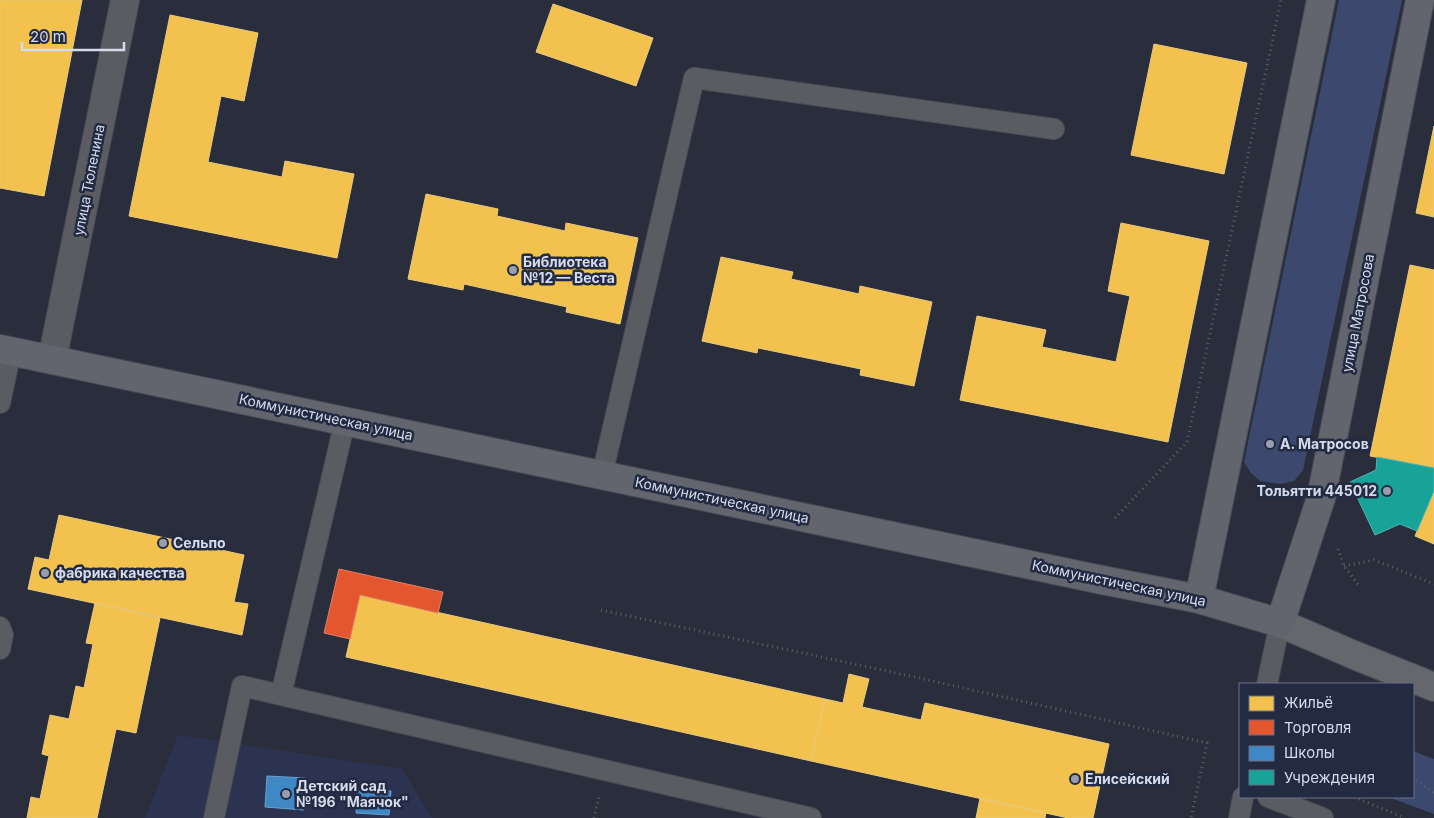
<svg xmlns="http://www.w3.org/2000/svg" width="1434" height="818" viewBox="0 0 1434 818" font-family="Inter,sans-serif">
<rect width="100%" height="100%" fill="#2a2e3c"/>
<!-- built -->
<path fill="#2b3350" d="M178,735l224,34 30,49h-287z"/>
<!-- green -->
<path fill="#3d486e" d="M1339,0h63l-99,470 -9,11 -13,3 -21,-3 -9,-8 -7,-11z
M1413,751l21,8v55l-46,-17h25z"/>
<!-- homes -->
<path fill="#f2c14e" stroke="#e9c97d" d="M0,0h82l-38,196 -44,-8z
M553,4l100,34 -17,48 -100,-34z
M170,15l88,18 -14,68 -23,-5 -13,66 74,15 3,-16 69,13 -17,84 -208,-42z
M1154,44l93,19 -23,111 -93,-19z
M1434,126v91l-18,-4z
M426,194l72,15 -1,7 68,15 1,-8 72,15 -18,86 -54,-12 1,-5 -103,-23 -1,6 -55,-11z
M1121,223l88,18 -41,201 -208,-42 17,-84 69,14 -4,17 74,15 14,-66 -22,-5z
M721,257l72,15 -2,7 68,15 1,-8 72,16 -18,84 -54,-11 1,-6 -103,-21 -1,5 -55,-12z
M1410,265l24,5v198l-64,-12z
M1434,491v53l-19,-8z
M59,515l185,40 -10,47 14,2 -6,31 -214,-46 7,-32 14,3z
M360,595l465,104 -14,62 -465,-104z
M95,603l65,15 -24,115 -20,-4 -19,89h-70l4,-21 9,2 9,-43 -7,-2 8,-39 19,4 7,-33 8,2 9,-44 -7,-1z
M849,674l20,5 -7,28 59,13 4,-17 184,41 -16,74h-25l-257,-57 14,-62 18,4z
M980,798l66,15 -1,5h-69z"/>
<!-- shops -->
<path fill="#e4572e" stroke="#e07f67" d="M339,569l104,23 -5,21 -78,-18 -10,44 -26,-6z"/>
<!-- schools -->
<path fill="#3f88c5" stroke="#6ca1d0" d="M267,776l39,2 -2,32 -39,-3z
M358,789l33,2 -2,24 -33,-2z"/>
<!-- public -->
<path fill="#17a398" stroke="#50b4b1" d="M1377,457l57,11v23l-17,40 -17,-7 -25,11 -25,-53 26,-12z"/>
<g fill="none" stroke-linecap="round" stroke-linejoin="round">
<defs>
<path id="service" d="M0,403l11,-51
M345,421l-64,274 530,123
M602,475l92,-397 360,51
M0,627l3,8 -3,14
M1267,684l13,-61
M1268,797l55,21
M214,818l28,-132 39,9
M1239,818l4,-21"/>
<path id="minor" d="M52,360l73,-360"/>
<path id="secondary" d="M1280,623l74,32 80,32"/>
<path id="primary" d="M0,349l1102,231 97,19 81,24 41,-125 99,-498
M1199,599l122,-599"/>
</defs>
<!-- service casing -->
<use href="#service" stroke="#474b56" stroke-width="22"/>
<!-- minor casing -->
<use href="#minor" stroke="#474b56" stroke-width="30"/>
<!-- secondary casing -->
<use href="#secondary" stroke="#474b56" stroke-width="30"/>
<!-- primary casing -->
<use href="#primary" stroke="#474b56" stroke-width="30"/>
<!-- path -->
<path stroke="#5e6067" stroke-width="3" stroke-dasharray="1 4" stroke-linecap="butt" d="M1115,518l72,-76 94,-442
M1338,549l6,17 16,21
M1344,566l30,-6 60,24
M601,610l314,67 292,66 -16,75
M1413,777l21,16
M1354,797l51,21
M594,818l5,-21"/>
<!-- service -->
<use href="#service" stroke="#5a5c61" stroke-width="20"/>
<!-- minor -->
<use href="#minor" stroke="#5a5c61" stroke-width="28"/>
<!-- secondary -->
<use href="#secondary" stroke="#65676d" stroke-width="28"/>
<!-- primary -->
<use href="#primary" stroke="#62656e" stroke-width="28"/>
</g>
<!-- markers -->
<g fill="#999eae" stroke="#232b43" stroke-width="2">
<circle cx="513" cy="270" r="5"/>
<circle cx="1270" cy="444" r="5"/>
<circle cx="1387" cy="491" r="5"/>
<circle cx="163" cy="543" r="5"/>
<circle cx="45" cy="573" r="5"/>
<circle cx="1075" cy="779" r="5"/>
<circle cx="286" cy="794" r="5"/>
</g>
<g text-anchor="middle" stroke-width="5" stroke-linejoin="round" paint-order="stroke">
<!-- street labels -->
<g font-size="14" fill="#d5dbeb" stroke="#232b43">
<text transform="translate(89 180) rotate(-79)" y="5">улица Тюленина</text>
<text transform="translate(1358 313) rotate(-79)" y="5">улица Матросова</text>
<text transform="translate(326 417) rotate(12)" y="5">Коммунистическая улица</text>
<text transform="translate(722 500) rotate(12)" y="5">Коммунистическая улица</text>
<text transform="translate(1119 583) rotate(12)" y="5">Коммунистическая улица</text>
</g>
<!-- poi labels -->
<g font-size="14" font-weight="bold" fill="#d5dbeb" stroke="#232b43" text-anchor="start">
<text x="523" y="267">Библиотека<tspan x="523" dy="16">№12 — Веста</tspan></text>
<text x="1280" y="449">А. Матросов</text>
<text x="1377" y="496" text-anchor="end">Тольятти 445012</text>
<text x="173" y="548">Сельпо</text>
<text x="55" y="578">фабрика качества</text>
<text x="1085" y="784">Елисейский</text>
<text x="296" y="791">Детский сад<tspan x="296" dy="16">№196 "Маячок"</tspan></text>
</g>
</g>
<!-- legend -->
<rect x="1239" y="683" width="175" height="115" fill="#232b43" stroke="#6a7186"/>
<rect x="1249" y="696" width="25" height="15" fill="#f2c14e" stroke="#6a7186"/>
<text x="1284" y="708" font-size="15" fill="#d5dbeb">Жильё</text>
<rect x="1249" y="720" width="25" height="15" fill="#e4572e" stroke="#6a7186"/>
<text x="1284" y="733" font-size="15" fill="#d5dbeb">Торговля</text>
<rect x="1249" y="746" width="25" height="15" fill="#3f88c5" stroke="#6a7186"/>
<text x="1284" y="758" font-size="15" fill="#d5dbeb">Школы</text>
<rect x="1249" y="770" width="25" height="15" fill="#17a398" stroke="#6a7186"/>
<text x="1284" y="783" font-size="15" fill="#d5dbeb">Учреждения</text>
<!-- scale -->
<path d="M22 42v8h102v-8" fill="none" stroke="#d5dbeb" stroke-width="2.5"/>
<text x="30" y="42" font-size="15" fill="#d5dbeb" stroke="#232b43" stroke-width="4" paint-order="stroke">20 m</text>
</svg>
